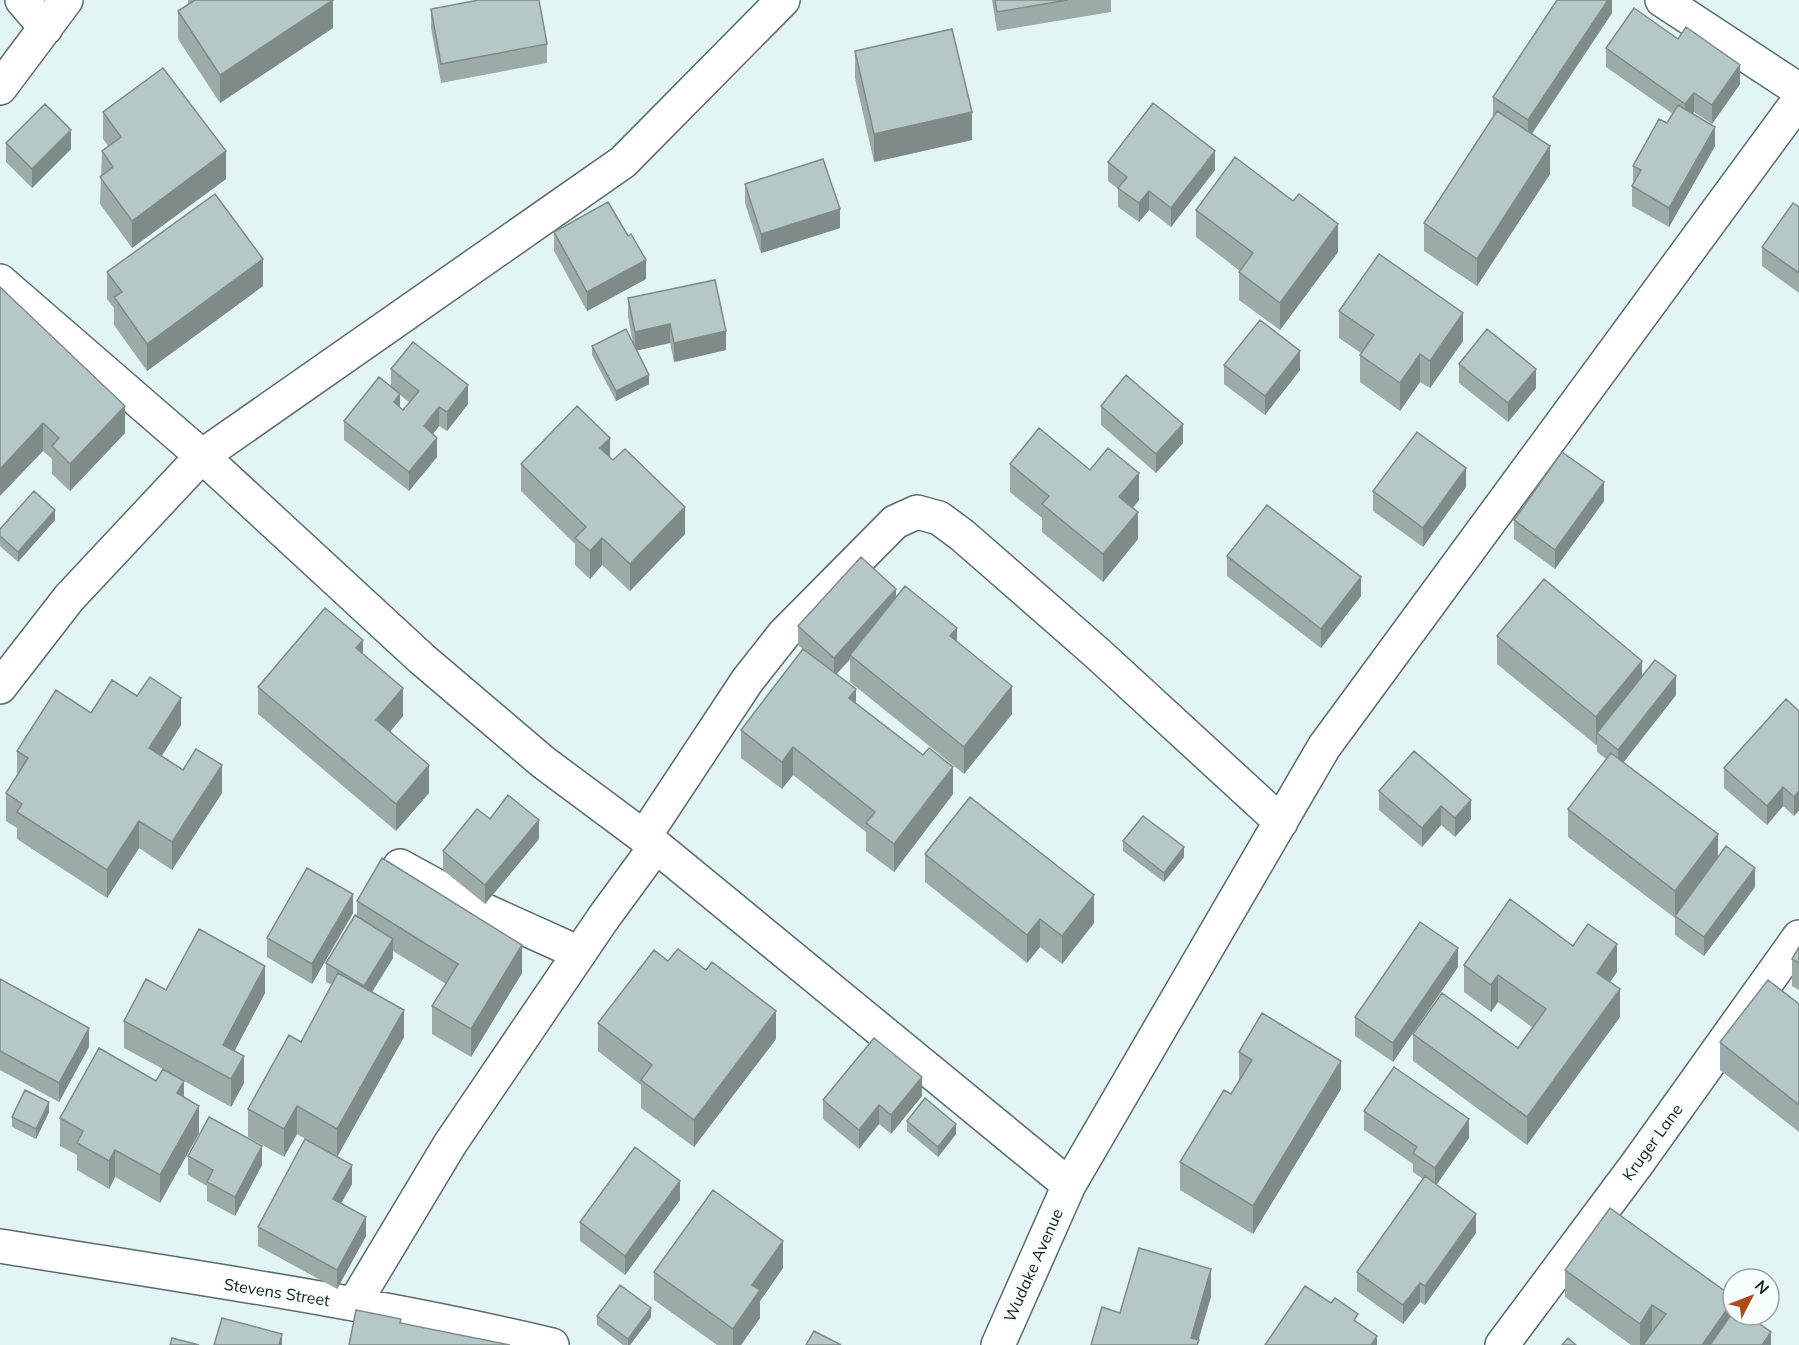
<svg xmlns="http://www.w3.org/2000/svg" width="1799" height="1345" viewBox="0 0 1799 1345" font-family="Mulish,sans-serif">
<rect width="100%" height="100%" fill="#e2f4f3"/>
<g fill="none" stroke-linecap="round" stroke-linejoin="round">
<defs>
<path id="minor" d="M22,0l24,28
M1662,0l137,90
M0,88l66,-88
M0,281l202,175 220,203 121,103 113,84 413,339
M0,687l69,-89 133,-142 421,-294 160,-162
M644,837l103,-156 37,-47 111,-112 22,-10 22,6 23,17 135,118 184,169
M400,866l64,35 115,52
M0,1246c184,30 370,56 552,99
M354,1304l96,-160 154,-227 52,-71
M998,1345l71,-160 255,-438 475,-647
M1502,1345l135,-181 162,-227"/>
</defs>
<!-- minor casing -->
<use href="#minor" stroke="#5b6b6a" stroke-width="36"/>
<!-- minor -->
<use href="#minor" stroke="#fff" stroke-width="33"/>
</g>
<!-- wall -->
<path fill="#9cabaa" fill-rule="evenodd" d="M188,0h145v28l-113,75 -42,-64v-28l10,-7z
M992,0h119v12l-114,19z
M1612,0v13l-80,121 18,40 -73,112 -53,-35v-28l70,-106 -1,-1v-19z
M431,9l116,35v19l-106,20 -10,-55z
M1606,48l134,36 -28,40 -18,-12 -2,1 23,33 -46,81 -37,-21v-20l1,-2v-18l34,-43 6,-9 -67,-47z
M855,51l117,89 -98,22 -19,-84z
M103,112l123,67 -94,69 -32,-44 2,-53 6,-5 -5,-7z
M6,143l65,6 -39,39 -26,-26z
M1108,162l107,8 -44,57 -22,-17 -10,12 -21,-15v-18l-10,-8z
M745,184l95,44 -79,25 -16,-50z
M1799,207v86l-37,-27v-19z
M1196,210l142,42 -58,78 -41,-30v-28l1,-1 -44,-34z
M554,232l92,47 -59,32 -33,-60z
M107,272l156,14 -116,85 -33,-46v-17l-7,-9z
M0,287l125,146 -55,58 -18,-17v-15l-9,-8z
M628,298l98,52 -52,12 -4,-19 -33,7 12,34 -33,17 -24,-46v-9l41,-2 -5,-27z
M1339,311l124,30 -33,47 -10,-6 -20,29 -40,-29v-27l1,-2 -22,-15z
M1459,364l77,24 -28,34 -49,-39z
M1224,365l76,5 -35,45 -41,-31z
M391,369l77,35 -21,27 -8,-5 -6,8 4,23 -28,34 -65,-51v-19l47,-34zM400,395l10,8 -7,7 -3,-2z
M1101,406l82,37 -27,30 -55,-48z
M610,457l75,77 -55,57 -28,-26 -12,14 -15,-14v-21l-54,-53v-27z
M1010,464l80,6 49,30 -6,8 5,31 -35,43 -61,-50v-14l-32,-26z
M1466,487l-43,60 -50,-36v-20z
M1604,501l-49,68 -41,-30v-19z
M55,520l-37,42 -18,-16v-17z
M1227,556l134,40 -40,52 -94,-72z
M896,598l116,116 -48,60 -114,-92v-23l-14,15 20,29 97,91 -59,78 -28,-21v-19l-73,-57 -11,14 -41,-31v-28l62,-81 -5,-4v-19z
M1497,636l145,40 34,19 -53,68 95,94 37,30 -51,69 -29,-21v-17l-107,-81v-28l38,-50 -9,-7v-8l-1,1 -99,-81z
M258,687l145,29 -13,16 39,61 -33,38 -138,-117z
M1799,711l-5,105 -11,-10 -16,19 -43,-37v-20z
M91,713l90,12 -19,31 21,14 39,23 -50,77 -33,-22 -32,50 -90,-59v-11l-11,-7v-28l11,-17v-25z
M1414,751l57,68 -16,18 -14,-12 -19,22 -43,-37v-19z
M490,819l49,20 -54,65 -42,-34v-19z
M1123,841l61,16 -20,25 -41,-31z
M925,854l169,69 -32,41 -22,-17 -13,16 -102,-81z
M357,901l165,72 -51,84 -39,-23v-28l14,-22 -53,-33v7l-21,34 32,45 -67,120 -40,-23 -13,23 -36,-20v-28l53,-67 31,-57 -6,-3v-19l31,-47z
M353,913l-41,71 -45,-27v-19z
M1799,947v43l-7,-4v-27z
M668,961l38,9 70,69 -82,108 -53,-39v-23l-43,-34v-28z
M1464,965l153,7 -7,10 10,35 -93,128 -114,-84v-27l105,14 15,-20 -35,-26 -7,10 -27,-20z
M1458,967l-65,95 -38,-26v-19z
M0,979l89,68 -30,55 -59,-32z
M166,990l99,3 -31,58 10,32 -13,24 -47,-26v16l15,36 -39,70 -45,-26 -6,12 -32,-19v-15l-17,-9v-28l96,-37 7,-12 -39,-21v-27z
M1799,1004v128l-79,-62v-28z
M1239,1052l102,37 -88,145 -73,-44v-28l51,-68 9,-14 -1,-1z
M922,1096l-31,38 -12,-10 -20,25 -36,-30v-19z
M1364,1111l105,27 -33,47 40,48 -51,72 -5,-3 -17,22 -46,-33v-19l66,-93 -10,-7v-8l-49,-34z
M49,1112l-13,27 -24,-12v-10z
M907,1121l49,13 -18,23 -31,-26z
M188,1156l74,9 -27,51 -28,-15v-15l-19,-11z
M352,1184l-11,19 25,33 -29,53 -79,-43v-19z
M680,1200l-55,75 -45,-34v-19z
M783,1268l-23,33v17l-19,27h-24l-63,-45v-28z
M1565,1270l168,45 38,30h-140l-66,-48z
M597,1316l54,1 -21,28h-7l-26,-20z"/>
<!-- shaded-wall -->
<path fill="#7f8b8b" d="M333,0v28l-113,75v-28z
M1608,0h4v13l-84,126v-19z
M1740,65v19l-28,40v-19z
M1694,93v19l-9,11v-19z
M972,112v28l-98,22v-28z
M1715,127v19l-46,81v-19z
M71,130v19l-39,39v-19z
M1550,146v28l-73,112v-27z
M226,151v28l-94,69v-27z
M1215,151v19l-44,57v-19z
M1149,191v19l-10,12v-19z
M840,209v19l-79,25v-19z
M1338,224v28l-58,78v-27z
M263,259v27l-116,85v-27z
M646,260v19l-59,32v-19z
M1463,313v28l-33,47v-27z
M670,324v19l-35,8v-19z
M726,331v19l-52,12v-19z
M1300,351v19l-35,45v-19z
M1420,354v28l-20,29v-28z
M1536,369v19l-28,34v-19z
M649,375v9l-33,17v-10z
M468,385v19l-21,27v-19z
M400,394v19l-6,-11z
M125,406v27l-55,58v-27z
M439,407v19l-15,20v-20z
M43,423v28l-43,45v-27z
M1183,424v19l-27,30v-19z
M437,438v19l-28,34v-19z
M610,438v28l-10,-18z
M1466,468v19l-43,60v-19z
M1139,473v27l-20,24v-27z
M1604,482v19l-49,68v-19z
M685,507v27l-55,57v-27z
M55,510v10l-37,42v-10z
M1138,512v27l-35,43v-28z
M602,538v27l-12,14v-28z
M1361,577v19l-40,52v-19z
M896,589v19l-46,47v4l-16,18v-19z
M957,628v28l-7,-20z
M363,640v28l-7,-20z
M1642,661v28l-45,44v11l-1,1v-28z
M1676,676v19l-58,74v-19z
M1012,686v28l-48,60v-27z
M403,688v28l-27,32v-28z
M856,689v28l-7,-19z
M181,698v27l-32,51v-28z
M793,747v28l-11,14v-27z
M222,765v28l-50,77v-28z
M429,765v28l-33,38v-27z
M953,767v27l-59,78v-28z
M1783,787v19l-16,19v-19z
M1799,791v20l-5,5v-19z
M1471,800v19l-16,18v-19z
M1441,806v19l-19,22v-19z
M539,820v19l-54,65v-19z
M139,821v27l-32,50v-28z
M1718,834v28l-43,54v-25z
M1184,847v10l-20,25v-9z
M1755,868v19l-51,69v-19z
M353,894v19l-41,71v-20z
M1094,895v28l-32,41v-28z
M1040,919v28l-13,16v-28z
M393,939v19l-29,47v-19z
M1617,944v28l-20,28v-27z
M522,945v28l-51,84v-28z
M1458,948v19l-65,95v-19z
M265,966v27l-42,80v-28z
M1498,975v27l-7,10v-27z
M1620,989v28l-93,128v-28z
M404,1010v27l-67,120v-28z
M776,1011v28l-82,108v-27z
M89,1028v19l-30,55v-19z
M244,1056v27l-13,24v-28z
M1341,1061v28l-88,145v-28z
M922,1077v19l-31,38v-19z
M184,1081v28l-7,-16z
M49,1102v10l-13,27v-10z
M879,1105v19l-20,25v-19z
M199,1106v27l-39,70v-28z
M297,1106v28l-13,23v-28z
M1469,1119v19l-34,49v-19z
M956,1124v10l-18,23v-10z
M262,1146v19l-27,51v-19z
M115,1150v27l-6,12v-28z
M352,1165v19l-19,34v-19z
M680,1181v19l-55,75v-19z
M1476,1214v19l-51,72v-19z
M366,1217v19l-29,53v-19z
M783,1241v27l-23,33v17l-19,27h-8v-16l19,-44z
M1211,1269v28l-14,48 -6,-7z
M1420,1283v19l-17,22v-19z
M1733,1301v14l-12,30h-19z
M1652,1305v27l-8,13h-4v-21z
M651,1308v9l-21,28h-2v-6z
M1771,1332v13h-9z
M282,1334v11h-3z
M1377,1336v9h-6z"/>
<!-- building -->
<path fill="#b5c7c6" stroke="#7f8b8b" stroke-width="1.5" d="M195,0h138l-113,75 -42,-64z
M479,0h60l8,44 -106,20 -10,-55z
M995,0h73l-71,12z
M1557,0h51l-80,120 -35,-23z
M1634,8l44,31 8,-12 54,38 -28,40 -18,-12 -9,11 -79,-56z
M952,29l20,83 -98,22 -19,-83z
M163,68l63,83 -94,70 -32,-44 13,-10 -11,-16 19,-14 -18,-25z
M1153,103l62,48 -44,57 -22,-17 -10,12 -21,-15 9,-11 -19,-15z
M45,104l26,26 -39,39 -26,-26z
M1678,105l37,22 -46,81 -37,-22 9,-16 -8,-4 26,-47 8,4z
M1497,111l53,35 -73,113 -53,-36z
M1235,157l58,44 6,-7 39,30 -58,79 -41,-31 14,-19 -57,-43z
M823,159l17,50 -79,25 -16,-50z
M215,194l48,65 -116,85 -33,-47 8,-5 -15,-20z
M608,202l20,34 3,-2 15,26 -59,32 -33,-60z
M1793,203l6,4v66l-37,-26z
M1379,254l84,59 -33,48 -10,-7 -20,29 -40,-28 14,-20 -35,-24z
M715,280l11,51 -52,12 -4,-19 -35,8 -7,-34z
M0,287l125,119 -55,58 -18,-18 7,-8 -16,-15 -43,46z
M1260,320l40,31 -35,45 -41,-31z
M626,329l23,46 -33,16 -24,-45z
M1487,329l49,40 -28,34 -49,-39z
M413,342l55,43 -21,27 -8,-5 -15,19 13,12 -28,34 -65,-51 35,-44 21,17 -6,8 9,8 16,-19 -28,-22z
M1126,375l57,49 -27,30 -55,-48z
M577,406l33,32 -10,10 13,12 12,-11 60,58 -55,57 -28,-26 -12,13 -15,-13 11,-11 -65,-63z
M1039,428l51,42 18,-22 31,25 -20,24 19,15 -35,42 -61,-50 7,-8 -39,-32z
M1417,432l49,36 -43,60 -50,-37z
M1562,452l42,30 -49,68 -41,-30z
M34,491l21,19 -37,42 -18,-16v-7z
M1267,505l94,72 -40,52 -94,-73z
M861,557l35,32 -62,69 -36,-32z
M1544,579l98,82 -46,56 -99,-81z
M905,586l52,42 -7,8 62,50 -48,61 -114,-92z
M325,608l38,32 -7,8 47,40 -27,32 53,45 -33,39 -138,-117z
M803,649l53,40 -7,9 74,57 6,-7 24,19 -59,77 -28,-21 9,-11 -82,-65 -11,15 -41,-32z
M1655,660l21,16 -58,74 -21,-17z
M150,677l31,21 -32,50 34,22 13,-21 26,16 -50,77 -33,-21 -32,49 -90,-58 5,-8 -16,-11 22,-35 -11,-7 39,-61 35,23 21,-33 25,16z
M1786,699l13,12v80l-5,6 -11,-10 -16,19 -43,-38z
M1414,751l57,49 -16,18 -14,-12 -19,22 -43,-37z
M1611,753l107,81 -43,57 -107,-82z
M508,795l31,25 -54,65 -42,-34 34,-42 13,10z
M970,797l124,98 -32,41 -22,-17 -13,16 -102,-81z
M1143,816l41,31 -20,26 -41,-32z
M1726,846l29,22 -51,69 -29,-21z
M382,858l140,87 -51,84 -39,-23 26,-42 -101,-63z
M307,868l46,26 -41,70 -45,-26z
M1510,899l63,47 15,-22 29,20 -20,29 23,16 -93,128 -114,-83 29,-41 76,55 28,-39 -48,-34 -7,10 -27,-20z
M355,915l38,24 -29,47 -38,-23z
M1420,922l38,26 -65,95 -38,-26z
M199,929l66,37 -42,79 21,11 -13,23 -107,-58 22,-42 20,11z
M1799,947v16l-7,-4z
M678,949l28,21 6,-8 64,49 -82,109 -53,-40 11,-15 -54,-42 56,-73 14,11z
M338,973l66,37 -67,119 -40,-23 -13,23 -36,-20 41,-74 12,7z
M0,979l89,49 -30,55 -59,-32z
M1768,980l31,24v101l-79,-63z
M1262,1013l79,48 -88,145 -73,-44 44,-72 7,4 21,-34 -13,-8z
M874,1038l48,39 -31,38 -12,-10 -20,25 -36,-30z
M99,1048l57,33 7,-12 21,12 -7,12 22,13 -39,69 -45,-25 -6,11 -32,-18 6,-12 -23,-13z
M1394,1067l75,52 -34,49 -22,-15 4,-6 -53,-36z
M25,1090l24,12 -13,27 -24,-12z
M925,1098l31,26 -18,23 -31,-26z
M209,1117l53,29 -27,51 -28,-15 6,-12 -25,-14z
M305,1139l47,26 -19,34 33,18 -29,53 -79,-43z
M635,1147l45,34 -55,75 -45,-34z
M1425,1176l51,38 -51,72 -5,-3 -17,22 -46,-33z
M713,1190l70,51 -31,44 8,5 -27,39 -79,-57z
M1610,1208l123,89v4l-31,44h-59l23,-31 -14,-9 -12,19 -75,-54z
M1139,1248l72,21 -20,69 8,2 -2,5h-106l11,-38 18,6z
M620,1285l31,23 -23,31 -31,-23z
M1305,1286l26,17 4,-5 23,16 -4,6 23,16 -6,9h-106z
M356,1310l45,9 -1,4 110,22h-161z
M1733,1312v3h14l24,17 -9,13h-52z
M222,1318l60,16 -3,11h-65z
M814,1331l27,14h-35z
M172,1338l27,7h-29z
M1568,1338l8,7h-14z"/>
<g text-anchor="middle" stroke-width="6" stroke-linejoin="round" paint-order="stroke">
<!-- street labels -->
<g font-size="16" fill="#151b1b" stroke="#f7fffe">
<text transform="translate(1652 1142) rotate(-54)" y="6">Kruger Lane</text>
<text transform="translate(1033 1265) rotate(-66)" y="6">Wudake Avenue</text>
<text transform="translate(277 1292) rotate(9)" y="6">Stevens Street</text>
</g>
</g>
<!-- north arrow -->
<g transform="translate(1751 1297) rotate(48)"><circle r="28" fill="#f7fffe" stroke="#9da4a3" stroke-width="1.5"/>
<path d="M0-4.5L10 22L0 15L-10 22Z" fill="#ae4a17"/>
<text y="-9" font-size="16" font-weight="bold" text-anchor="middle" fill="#151b1b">N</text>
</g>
</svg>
